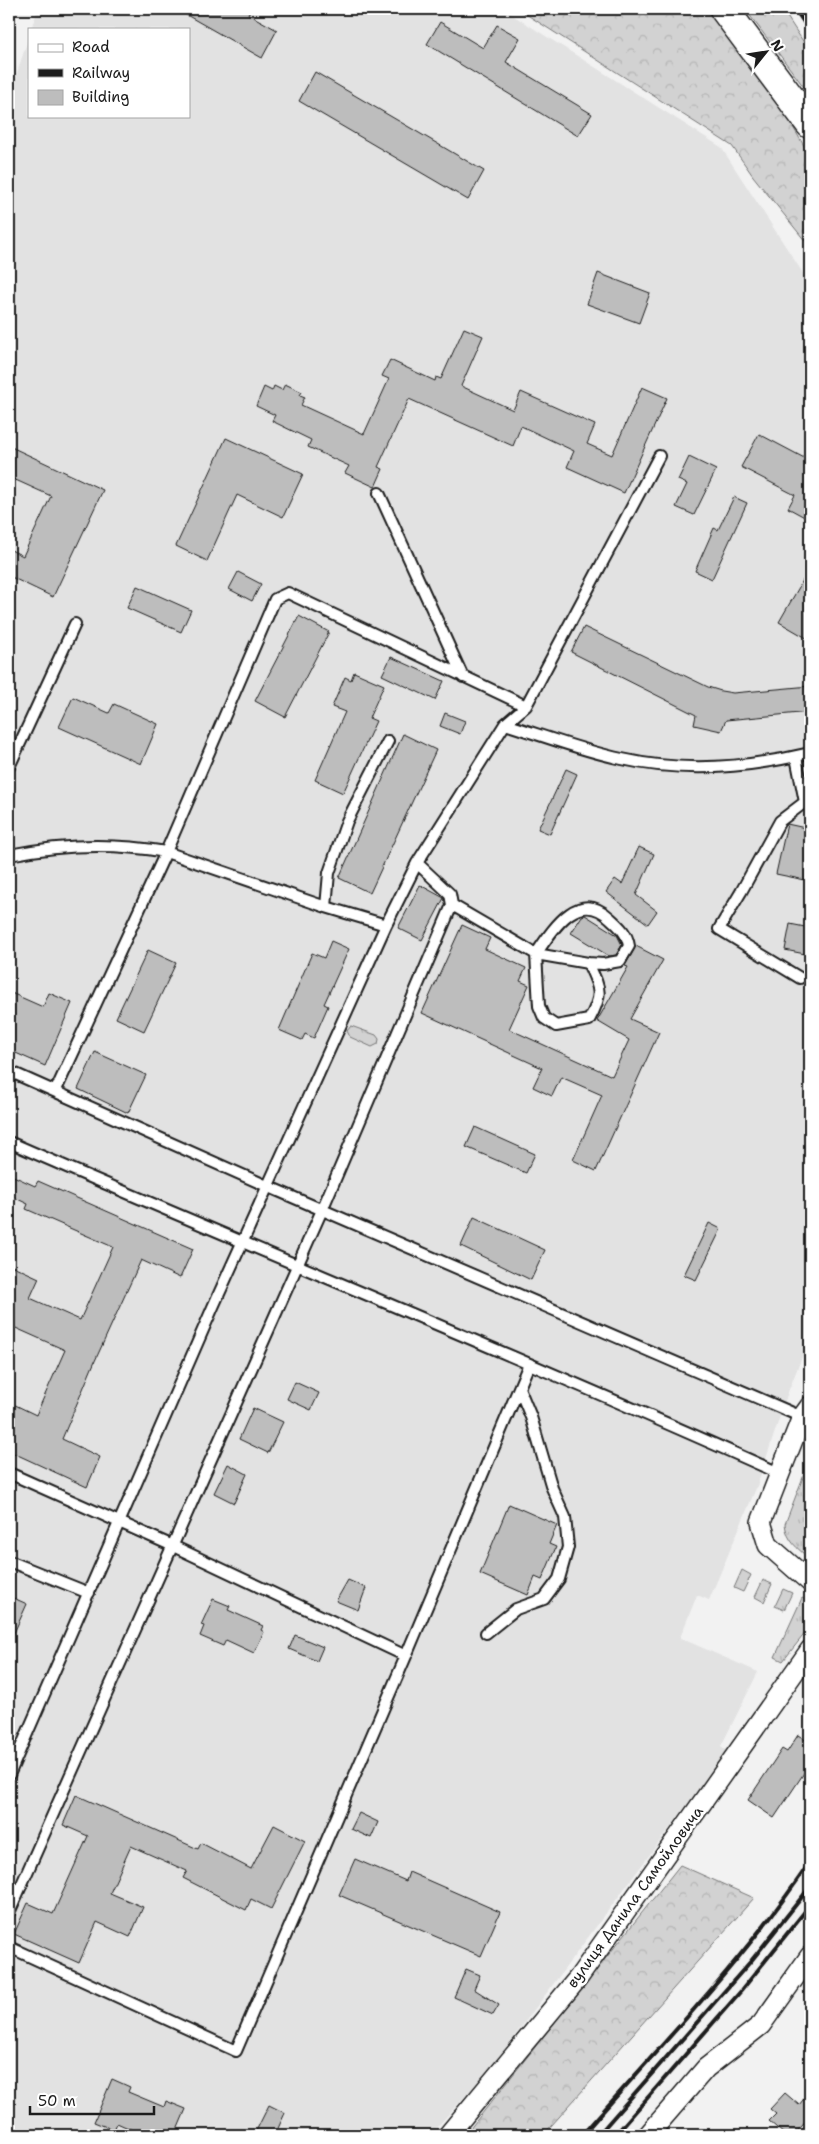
<svg xmlns="http://www.w3.org/2000/svg" width="819" height="2144" viewBox="0 0 819 2144" font-family="'Shantell Sans',sans-serif">
<defs>
<pattern id="grass-tufts" width="24" height="20" patternUnits="userSpaceOnUse" patternTransform="scale(1.25)"><rect width="24" height="20" fill="#d2d2d2"/><path d="M3 7l-1-3M5 7V3M7 7l1-3M15 17l-1-3M17 17v-4M19 17l1-3" fill="none" stroke="#b4b4b4"/></pattern>
<pattern id="forest-crowns" width="20" height="18" patternUnits="userSpaceOnUse" patternTransform="scale(1.25)"><rect width="20" height="18" fill="#d2d2d2"/><path d="M2 6a3 3 0 1 1 6 0M12 15a3 3 0 1 1 6 0" fill="none" stroke="#b4b4b4"/></pattern>
</defs>
<rect width="100%" height="100%" fill="#f2f2f2"/>
<filter id="ink" filterUnits="userSpaceOnUse"><feTurbulence type="fractalNoise" baseFrequency=".02" numOctaves="2"/><feDisplacementMap in="SourceGraphic" scale="10" xChannelSelector="R" yChannelSelector="G"/><feConvolveMatrix kernelMatrix="1 2 1 2 8 2 1 2 1" color-interpolation-filters="sRGB"/></filter>
<g filter="url(#ink)">
<!-- built -->
<path fill="#e2e2e2" d="M38,9h465l218,138 89,137v1053l-22,55 -31,94 -48,114 -12,-5 -17,43 78,34 -37,74 6,5 -234,314 -63,70h-421v-2038l20,-61v80h160v-87h-158z"/>
<!-- grass -->
<path fill="url(#grass-tufts)" stroke="#777" d="M351,1026l25,9 3,4 -1,5 -6,3 -22,-10 -3,-6z
M810,1459v100c-13,-11 -23,-18 -25,-35z
M742,1570l9,5 -8,17 -9,-4z
M763,1580l9,4 -8,18 -9,-5z
M783,1589l9,4 -8,17 -9,-4z
M802,1598l8,4v25l-27,34 -8,-4z"/>
<!-- forest -->
<path fill="url(#forest-crowns)" stroke="#777" d="M518,9h188l77,101 27,46v91l-57,-71 -21,-30z
M745,9h37l28,43v43z
M680,1865l74,33 -211,237h-78z"/>
<!-- building -->
<path fill="#bdbdbd" stroke="#1c1c1c" d="M176,9h75l-3,5 29,16 -15,28z
M440,22l43,26 14,-23 23,13 -14,24 86,52 -14,22 -151,-92z
M315,72l169,99 -16,29 -169,-99z
M598,273l52,20 -11,30 -52,-19z
M464,328l19,8 -22,50 52,24 8,-18 74,33 -8,19 25,11 30,-68 25,11 -43,95 -57,-26 7,-16 -53,-25 -8,20 -104,-47 -31,68 5,2 -8,18 -30,-14 4,-7 -41,-19 3,-7 -39,-19 3,-6 -19,-9 8,-19 8,4 2,-5 8,4 3,-6 17,8 -2,3 5,2 -4,8 63,29 25,-55 -7,-3 8,-16 45,21 1,-4 5,2z
M759,434l51,27v59l-22,-12 7,-13 -54,-28z
M226,438l77,36 -20,43 -46,-22 -30,66 -31,-15z
M9,446l94,44 -50,107 -44,-21v-27l14,7 28,-60 -42,-19z
M689,457l27,13 -22,45 -18,-8 11,-23 -9,-4z
M734,497l13,6 -35,76 -17,-8 19,-43 4,2z
M810,568v72l-31,-18z
M238,572l23,12 -9,17 -23,-12z
M137,586l54,24 -10,22 -54,-24z
M299,616l30,16 -44,85 -30,-16z
M584,627l124,60 13,4 12,2 77,-7v26l-84,8 -5,11 -27,-6 2,-10 -125,-63z
M391,657l53,24 -9,19 -53,-25z
M354,672l30,13 -15,33 7,3 -33,72 -28,-13 30,-68 -13,-5 13,-30 6,3z
M73,697l36,16 5,-9 44,20 -17,40 -82,-37z
M445,713l20,8 -5,13 -20,-8z
M403,734l33,16 -66,143 -31,-15z
M566,769l11,5 -27,60 -12,-5z
M787,824l23,5v52l-34,-7z
M639,847l15,7 -18,41 21,16 -9,13 -42,-32 9,-13 7,5z
M420,885l24,13 -22,42 -24,-12z
M585,915l32,20 5,10 -6,10 -7,1 -38,-23 11,-17z
M790,924l20,4v27l-25,-5z
M462,925l28,13 -5,11 41,19 -6,13 9,4 -20,44 103,47 17,-36 -32,-19 31,-54 -3,-1 11,-20 27,14 -33,59 29,13 -63,139 -23,-11 29,-65 -41,-18 -9,19 -19,-9 9,-19 -120,-55z
M331,941l18,8 -25,55 4,2 -14,32 -9,-4 -3,6 -23,-10 33,-77 12,5z
M148,950l28,13 -32,68 -28,-13z
M9,992l34,15 6,-14 23,10 -27,63 -36,-16z
M95,1052l51,23 -18,38 -50,-24z
M475,1127l60,27 -9,19 -60,-26z
M9,1174l26,12 3,-5 155,68 -13,29 -39,-18 -47,103 -32,76 38,18 -13,30 -78,-36v-49l27,13 29,-65 -56,-25v-49l4,-10 26,12 -9,20 50,22 33,-73 -87,-38 2,-5 -19,-9z
M474,1217l71,33 -14,30 -70,-34z
M709,1223l12,6 -25,51 -12,-5z
M295,1382l24,11 -8,17 -24,-11z
M253,1408l30,14 -15,31 -29,-14z
M228,1464l19,10 -13,29 -20,-10z
M509,1504l48,21 -8,19 7,3 -14,33 -7,-3 -7,18 -48,-21z
M348,1580l18,8 -8,22 -22,-9z
M9,1596l18,8 -18,40z
M213,1599l17,7 -2,4 35,16 -2,4 3,2 -10,21 -28,-13 -3,6 -23,-10 4,-10 -3,-1z
M295,1635l28,12 -6,14 -28,-12z
M798,1735l12,8v21l-36,54 -26,-18 34,-51 5,3z
M76,1795l122,54 3,-6 50,26 23,-44 31,16 -34,68 -20,-10 -5,11 -63,-32 4,-7 -56,-25 -21,47 33,14 -13,30 -33,-15 -18,41 -65,-29 14,-31 25,11 35,-78 -25,-11z
M359,1813l19,9 -7,16 -20,-9z
M355,1859l51,22 3,-9 91,40 -19,44 -142,-61z
M466,1969l14,6 -6,14 25,16 -6,10 -39,-18z
M112,2079l18,8 -2,5 36,15 2,-6 20,8 -11,26h-31l-27,-12 -3,7 -20,-8z
M810,2091v26l-16,18h-9l-16,-14 7,-7 -6,-5 15,-16 14,12z
M269,2105l16,8 -10,22h-21z"/>
<g fill="none" stroke-linecap="round" stroke-linejoin="round">
<defs>
<path id="lane" d="M379,493l84,184
M505,724c39,12 78,27 117,35 62,14 126,9 188,-6
M796,757l9,45 5,1
M9,767l66,-143
M9,855c50,-10 106,-12 157,-3l160,55 60,18
M452,905l84,49 3,52 5,12 12,8 33,-6c15,-27 11,-31 -1,-57l-52,-9c17,-25 42,-66 74,-36 10,9 17,15 19,28l-9,15 -17,3 -15,-1
M326,907l3,-34 18,-52 41,-80
M800,978l-81,-49 22,-37 39,-71 25,-19
M9,1071l258,115 535,231
M56,1090l110,-238 109,-253 13,-6 238,113
M9,1142c257,112 517,217 772,332
M9,1473l164,73 233,110 -170,395 -227,-104
M9,1561l80,32
M486,1633l30,-24 28,-10 15,-20 9,-32 -3,-30 -13,-29 -21,-71 -12,-29
M406,1656l123,-292
M9,1775l204,-468 173,-382 31,-62 88,-139 21,-18 133,-250
M9,1913l313,-703 130,-305 -2,-11 -33,-31"/>
<path id="street" d="M810,1406l-8,11 -41,105 7,23 42,37
M448,2135l131,-158 231,-327
M648,2135l58,-67 55,-43 49,-69"/>
<path id="primary" d="M724,9l86,115"/>
</defs>
<!-- lane casing -->
<use href="#lane" stroke="#1c1c1c" stroke-width="14"/>
<!-- street casing -->
<use href="#street" stroke="#1c1c1c" stroke-width="22"/>
<!-- primary casing -->
<use href="#primary" stroke="#1c1c1c" stroke-width="31"/>
<!-- lane -->
<use href="#lane" stroke="#fff" stroke-width="10"/>
<!-- street -->
<use href="#street" stroke="#fff" stroke-width="19"/>
<!-- primary -->
<use href="#primary" stroke="#fff" stroke-width="28"/>
<!-- rail -->
<path stroke="#1c1c1c" stroke-width="4" d="M795,9l15,22
M582,2135c78,-89 162,-175 228,-273
M598,2135l153,-174 59,-74
M615,2135l126,-144 69,-86"/>
</g>
</g>
<g text-anchor="middle" stroke-width="5" stroke-linejoin="round" paint-order="stroke">
<!-- street labels -->
<g font-size="15" fill="#1c1c1c" stroke="#fff">
<text transform="translate(635 1897) rotate(-54)" y="5">вулиця Данила Самойловича</text>
</g>
</g>
<!-- margin -->
<rect width="819" height="2144" fill="none" stroke="#fff" stroke-width="30"/>
<rect x="15" y="15" width="789" height="2114" fill="none" stroke="#1c1c1c" stroke-width="2" filter="url(#ink)"/>
<!-- legend -->
<rect x="28" y="28" width="162" height="90" fill="#ffffff" stroke="#a4a4a4"/>
<rect x="38" y="44" width="25" height="8" fill="#ffffff" stroke="#a4a4a4"/>
<text x="72" y="52" font-size="15" fill="#1c1c1c">Road</text>
<rect x="38" y="69" width="25" height="8" fill="#1c1c1c" stroke="#a4a4a4"/>
<text x="72" y="78" font-size="15" fill="#1c1c1c">Railway</text>
<rect x="38" y="90" width="25" height="15" fill="#bdbdbd" stroke="#a4a4a4"/>
<text x="72" y="102" font-size="15" fill="#1c1c1c">Building</text>
<!-- north arrow -->
<g transform="translate(766 52) rotate(60)" stroke="#ffffff" stroke-width="4" paint-order="stroke">
<path d="M0-4L9 19L0 12L-9 19Z" fill="#1c1c1c"/>
<text y="-8" font-size="14" font-weight="bold" text-anchor="middle" fill="#1c1c1c">N</text>
</g>
<!-- scale -->
<path d="M30 2106v8h124v-8" fill="none" stroke="#1c1c1c" stroke-width="2.5"/>
<text x="38" y="2106" font-size="15" fill="#1c1c1c" stroke="#ffffff" stroke-width="4" paint-order="stroke">50 m</text>
</svg>
